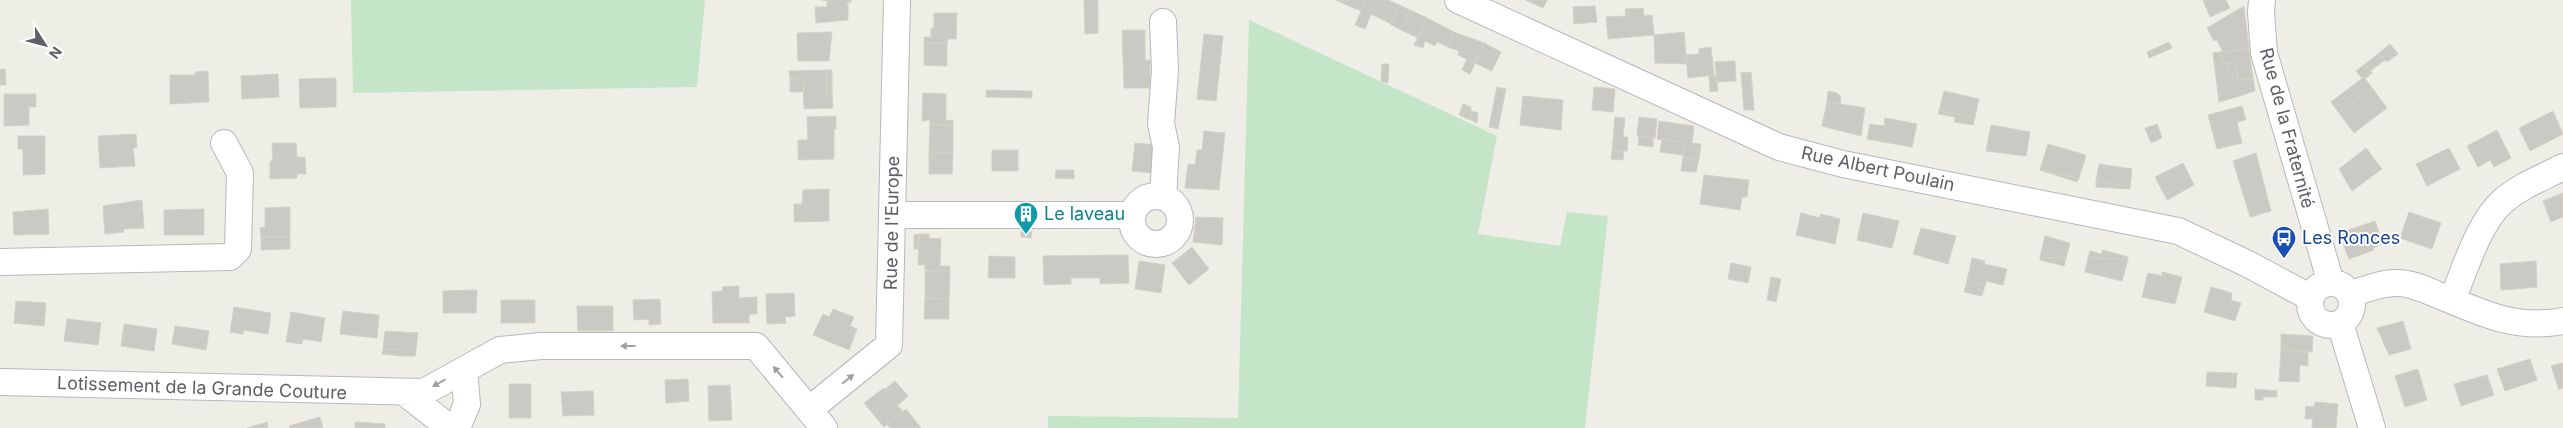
<svg xmlns="http://www.w3.org/2000/svg" width="2563" height="428" viewBox="0 0 2563 428" font-family="Inter,sans-serif">
<rect width="100%" height="100%" fill="#efeee6"/>
<!-- green -->
<path fill="#c4e5c8" d="M351,0h354l-8,87 -344,6z
M1249,20l248,116 -19,98 82,12 7,-34 41,4 -23,212h-537v-12l190,2z"/>
<!-- building -->
<path fill="#cbc9c3" stroke="#d4d1c5" d="M822,0h29v2l-6,1 3,1v16l-32,3 -1,-16h12v-6z
M1084,0h14v33l-13,1z
M1335,0h31l-5,11z
M1366,0h22l11,5 -8,19 -20,-10 -6,15 -10,-4z
M1525,0h22l-4,8z
M2203,0h23l4,8 -20,9z
M1399,5l11,5 -9,20 -11,-6z
M1595,6l2,16 -23,2 -1,-17z
M2244,6l5,43 -26,3 -6,-12 -3,1 -7,-13z
M1643,8l1,8 8,-1 2,20 -46,4 -2,-22 20,-1 -1,-7z
M1410,10l17,8 -9,20 -17,-8z
M934,13h23l-1,26h-8l-1,4h-23v-6h7v-9h3z
M1427,18l27,14 -6,15 -11,-5 -2,4 -10,-5 -2,7 -9,-3z
M1122,30h23v30h5v28h-26z
M832,32l-3,29h-31l-1,-28z
M1454,32l30,11 -9,20 -17,-8 1,-4 -11,-4z
M1684,32l3,32 -32,-1 -1,-28z
M1204,34l19,2 -7,65 -19,-2z
M2169,42l3,6 -23,10 -2,-6z
M924,43h23v23l-23,-1z
M1484,43l17,9 -9,19 -17,-8z
M2390,44l8,10 -11,8 -8,-9z
M1711,47l3,28 -26,3 -2,-23 13,-1v-5z
M2249,49l4,29 -15,2 -3,-18 -10,2 -6,-12z
M2219,52l24,43 -24,7 -6,-49z
M2379,53l6,7 -15,11 -5,-7z
M1467,59l8,4 -5,11 -8,-4z
M1735,61l1,20 -19,1 -2,-20z
M2235,62l3,18 15,-2 2,13 -12,4 -18,-31z
M1382,64h7l-1,19 -7,-2z
M2365,64l7,9 -7,6 -1,-2 -2,1 -6,-7z
M0,69h5l1,16h-6z
M827,70h5v23l-5,1z
M827,70v24l5,-1 1,15 -29,1 -1,-31 -13,1 -1,-8z
M208,71l1,31 -39,2v-29h26l-1,-3z
M1751,72l3,38h-10l-3,-37z
M278,74l1,23 -37,2 -1,-23z
M1716,75l2,16 -8,1 -1,-16z
M2364,77l8,11 -33,25 -8,-11z
M336,78v29l-36,1 -1,-29z
M803,78l1,14h-14v-13z
M1497,87l9,2 -8,40 -9,-2z
M1594,87l21,2 -2,23 -21,-2z
M2372,88l15,20 -33,25 -15,-20z
M986,90l46,1v7l-46,-1z
M1828,91l9,2 4,4 -1,7 -13,-2z
M1944,91l35,8 -4,18 -36,-6z
M923,93l23,1v27l7,-1v5h-23v-5l-8,1z
M4,94h32v13h-7v18l-25,1z
M1523,96l40,4 -2,30 -41,-5z
M1827,102l38,6 -4,28 -39,-10z
M1463,104l8,3v13l-12,-5z
M2242,106l4,14 -9,2 5,21 -25,6 -9,-34z
M1471,111l7,2 -1,10 -6,-3z
M1939,111l36,6 -2,8 -19,-3 1,-5 -17,-3z
M2553,111l10,23 -33,17 -11,-23z
M836,116v13h-2v30l-36,1v-20h10l-1,-23z
M1615,117l10,1 -2,19h5l-1,14h-15z
M1639,117l18,2 -2,19 -18,-2z
M1885,118l32,6 -5,23 -45,-8 3,-15 14,2z
M1659,121l35,5 -2,17 9,1 -2,15 -16,-2 1,-15 -27,-3z
M2157,124l5,14 -11,5 -6,-15z
M930,125h23v28l-24,-1z
M1991,125l39,7 -4,24 -40,-5z
M2497,130l14,28 -17,9 -4,-7 -12,7 -11,-21z
M1204,131l21,2 -6,57 -34,-2 3,-24 7,1 2,-15h5z
M136,134l1,13 -4,1 2,18 -35,2 -2,-32z
M18,136h27v38l-22,1v-26h-5z
M1639,136l14,2v9l-15,-2z
M1662,139l22,3 -1,13 -23,-3z
M272,143h24l1,14h8l1,17h-9v4l-27,1v-18h3z
M1135,143l22,2 -3,28 -22,-2z
M2048,144l38,11 -7,23 -39,-8z
M2366,148l16,21 -30,22 -13,-22z
M2449,148l11,21 -33,17 -11,-22z
M992,150h26v21h-26z
M1612,151h12l-1,9 -12,-1z
M929,152l24,1 -1,21h-23z
M2256,153l15,58 -21,6 -17,-56z
M1683,157l16,2 -3,13 -15,-1z
M2183,163l11,22 -27,15 -12,-23z
M2099,164l33,5 -2,18 -34,-6z
M1056,170h18v9l-19,-1z
M2040,170l39,8 -2,4z
M1704,175l45,5 -2,17h-5l-2,13 -40,-6z
M2096,181l34,6v2l-34,-2z
M829,189v32l-35,1v-18h8l1,-14z
M2563,193v24l-12,5 -8,-21z
M142,200l2,28 -21,1 1,3 -19,2 -2,-28z
M290,207v30h-29l-1,-9 5,-1v-19z
M48,209l1,25 -35,1 -1,-23z
M204,209v26h-40v-25z
M2409,212l32,11 -9,26 -32,-11z
M1801,213l19,5 1,-4 19,5 -5,25 -39,-9z
M1863,213l36,8 -7,27 -35,-8z
M1196,217l27,1 -1,27 -29,-3z
M2375,221l8,23 -10,4 1,2 -25,9 -10,-26z
M1921,228l35,8 -8,28 -35,-10z
M1021,231l11,1 -1,6 -10,-1z
M919,234h10v4l12,1 -1,27h10v5h-25v-6h-7z
M919,234v15h-5v-14z
M2045,236l25,7 -4,15 -26,-1z
M261,237h29v12l-29,1z
M1192,247l17,22 -20,16 -17,-22z
M2103,250l25,7v2l-40,-1 2,-7 11,3z
M1128,255l1,28 -29,1v-6h-29v6l-27,1 -1,-29z
M989,256l26,1v21h-27z
M2040,257l26,1 -2,8 -24,-6z
M1972,258l13,3 -1,3 23,5 -4,16 -17,-4 -1,5 -18,-5z
M2088,258l40,1 -6,22 -37,-9z
M1139,261l26,4 -4,28 -26,-4z
M2536,261l1,26 -36,3 -1,-26z
M1731,263l20,4 -3,16 -20,-4z
M925,271h25l-1,28 -24,-1z
M2162,272l20,5 -7,27 -33,-7 6,-24 14,3z
M1771,277l10,2 -5,23 -9,-2z
M1967,281l18,5 -3,10 -18,-4z
M739,286v12l18,-1v17h-8v9h-36l-1,-31 11,-1 -1,-4z
M2211,287l21,6 -1,7 10,3 -6,18 -31,-9z
M477,290l-1,23h-33v-22z
M794,293l1,23 -10,1 1,6 -19,1 -1,-30z
M925,298l24,1v20h-25z
M660,299l1,25 -12,1v-6l-15,1 -1,-20z
M501,300h34v23h-34z
M16,301l30,2 -2,23 -30,-3z
M577,306h36v25h-35z
M234,307l37,6 -3,21 -24,-4 -1,4 -13,-2z
M833,309l21,8 -4,9 7,3 -8,21 -36,-15 10,-21 6,3z
M343,311l36,4 -2,23 -37,-4z
M291,312l34,6 -4,24 -18,-3 -1,5 -16,-2z
M67,319l34,4 -3,22 -34,-4z
M2403,321l8,28 -22,6 -12,-27z
M124,324l33,5 -3,22 -33,-5z
M175,326l34,5 -3,19 -34,-6z
M385,331l33,2 -3,23h-13l1,-6 -20,-1z
M2281,334l32,2 -1,16 -31,-2z
M383,349l20,1 -1,6 -20,-2z
M2281,350l27,2v14l-8,-1 -1,17 -20,-1z
M2530,359l7,21 -32,11 -8,-22z
M2563,363v25l-4,2 -8,-24z
M2418,369l9,31 -22,7 -10,-31z
M2207,372l26,1 -1,15 -26,-2z
M2233,373h4l-1,15h-4z
M2487,375l7,20 -33,11 -7,-22z
M688,379l1,22 -23,2 -1,-23z
M895,381l13,15 -10,9 -13,-16z
M509,384h22v34h-22z
M730,385l2,35 -23,1 -1,-35z
M884,388l19,24 -19,15 -20,-24z
M2255,389l22,2v6h-14v3h-8z
M593,391l1,24 -31,1 -2,-24z
M2315,402l23,2 -2,24h-24l1,-9h-8l1,-13 8,1z
M906,409l15,19h-31l-3,-4z
M320,417l3,11h-33l-1,-2z
M267,422l1,6h-21z
M355,422l30,2v4h-30z"/>
<g fill="none" stroke-linecap="round" stroke-linejoin="round">
<defs>
<path id="minor" d="M1458,0l321,147 64,17 335,67 70,33 63,34
M2262,0l-1,12 3,41 67,230
M1132 220a24 24 0 1 1 48 0a24 24 0 1 1-48 0Z
M1163,197l3,-50 -5,-23 4,-54 -2,-48
M892,215h240
M0,262l230,-5 8,-8 2,-76 -16,-30
M2310 304a21 21 0 1 1 42 0a21 21 0 1 1-42 0Z
M2350,294c15,-4 32,-12 48,-11 14,0 28,7 40,12 45,18 75,35 125,26
M2452,300c13,-30 26,-77 51,-99 17,-15 39,-23 60,-34
M2340,323l32,105
M0,382l424,10 76,-42 41,-4h215l68,82
M404,392l46,36
M810,409l79,-64 8,-345
M457,428l10,-24 -3,-34"/>
</defs>
<!-- minor casing -->
<use href="#minor" stroke="#b6b8bc" stroke-width="28"/>
<!-- minor -->
<use href="#minor" stroke="#fff" stroke-width="26"/>
</g>
<!-- one-way arrows -->
<defs><path id="oneway-solid" d="M-6-.8H1V-3.2L6.5 0L1 3.2V.8H-6Z" transform="scale(1.25)"/></defs>
<g fill="#9ea0a3">
<use href="#oneway-solid" transform="translate(628 346) rotate(180)"/>
<use href="#oneway-solid" transform="translate(778 372) rotate(-131)"/>
<use href="#oneway-solid" transform="translate(848 379) rotate(-39)"/>
<use href="#oneway-solid" transform="translate(439 383) rotate(151)"/>
</g>
<!-- icons -->
<defs>
<symbol id="building-pin" viewBox="-11 -11 22 30"><path d="M0 17L-7.5 6A9.5 9.5 0 1 1 7.5 6Z" fill="#0f9aa8" stroke="#fff"/><path d="M-4-6H4V6H1V3H-1V6H-4ZM-2.5-4.3h1.7v1.8h-1.7ZM.8-4.3h1.7v1.8H.8ZM-2.5-1h1.7V.8h-1.7ZM.8-1h1.7V.8H.8Z" fill="#fff"/></symbol>
<symbol id="bus-pin" viewBox="-11 -11 22 30"><path d="M0 17L-7.5 6A9.5 9.5 0 1 1 7.5 6Z" fill="#1a4fb4" stroke="#fff"/><path d="M-5-6H5V4H4V6H2V4H-2V6H-4V4H-5ZM-3.5-4V0h7V-4ZM-3.5 1.2v1.5H-2V1.2ZM2 1.2v1.5H3.5V1.2Z" fill="#fff"/></symbol>
</defs>
<g fill-rule="evenodd">
<use href="#building-pin" x="1012" y="200" width="28" height="38"/>
<use href="#bus-pin" x="2270" y="224" width="28" height="38"/>
</g>
<g text-anchor="middle" stroke-width="4" stroke-linejoin="round" paint-order="stroke">
<!-- street labels -->
<g font-size="18" fill="#5e6066" stroke="#fff">
<text transform="translate(2287 128) rotate(75)" y="6">Rue de la Fraternité</text>
<text transform="translate(1878 169) rotate(12)" y="6">Rue Albert Poulain</text>
<text transform="translate(892 223) rotate(-89)" y="6">Rue de l'Europe</text>
<text transform="translate(202 388) rotate(2)" y="6">Lotissement de la Grande Couture</text>
</g>
<!-- culture labels -->
<g font-size="18" fill="#0d838f" stroke="#fff" text-anchor="start">
<text x="1044" y="220">Le laveau</text>
</g>
<!-- transit labels -->
<g font-size="18" fill="#164399" stroke="#fff" text-anchor="start">
<text x="2302" y="244">Les Ronces</text>
</g>
</g>
<!-- north arrow -->
<g transform="translate(45 45) rotate(126)" stroke="#ffffff" stroke-width="4" paint-order="stroke">
<path d="M0-4L9 19L0 12L-9 19Z" fill="#5e6066"/>
<text y="-8" font-size="14" font-weight="bold" text-anchor="middle" fill="#5e6066">N</text>
</g>
</svg>
